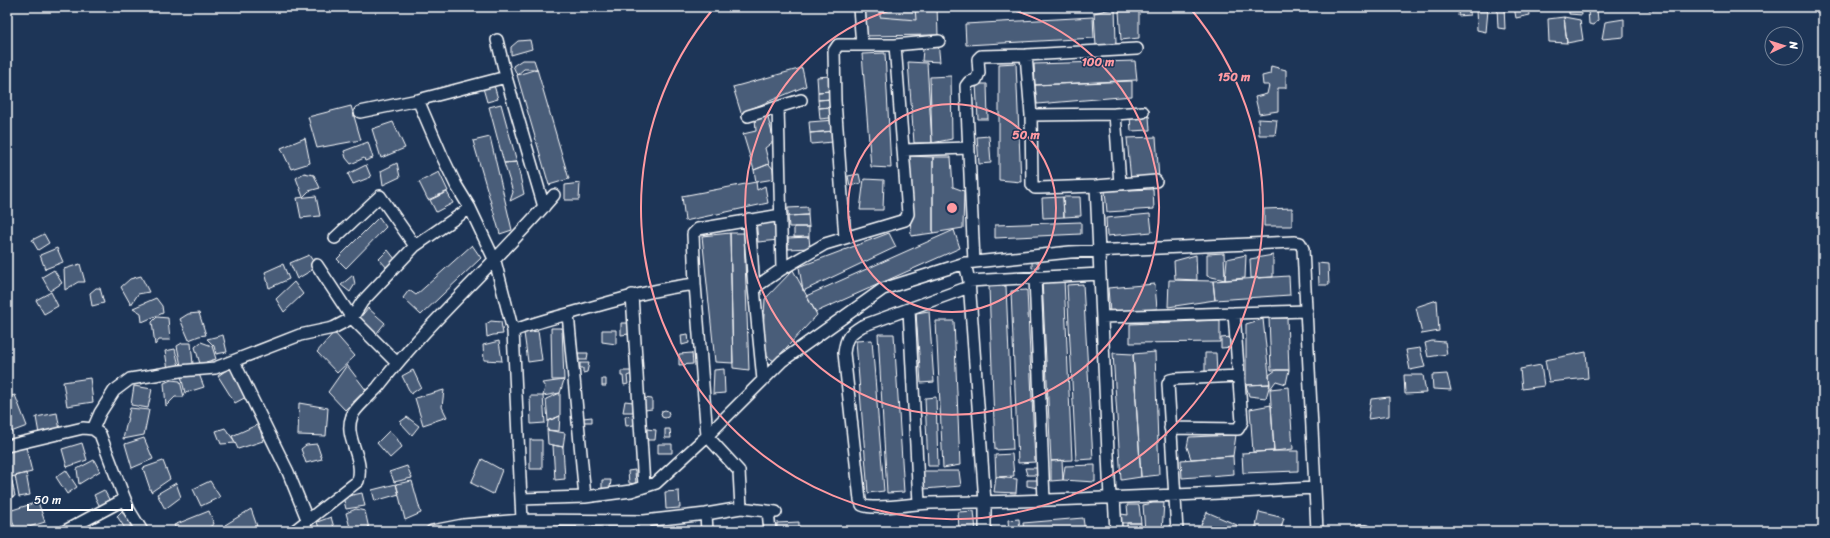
<svg xmlns="http://www.w3.org/2000/svg" width="1830" height="538" viewBox="0 0 1830 538" font-family="Sriracha,sans-serif">
<rect width="100%" height="100%" fill="#1d3557"/>
<filter id="ink" filterUnits="userSpaceOnUse"><feTurbulence type="fractalNoise" baseFrequency=".025" numOctaves="2"/><feDisplacementMap in="SourceGraphic" scale="8" xChannelSelector="R" yChannelSelector="G"/><feConvolveMatrix kernelMatrix="1 2 1 2 8 2 1 2 1" color-interpolation-filters="sRGB"/></filter>
<g filter="url(#ink)">
<!-- building -->
<path fill="#4a5d79" stroke="#fff" d="M880,7h35l1,13 -36,-3z
M937,7l1,28 -75,1v-28z
M1459,7h11v8l-12,1z
M1477,7h11v3h-12z
M1497,7h7l1,22 -7,-1z
M1514,7h15l1,8 -14,3z
M1569,7h12l1,8 -13,-1z
M1594,7l3,3 1,10 -4,5 -5,-1 -1,-14z
M1649,7h19l1,1 -20,2z
M1115,8l1,35 -20,3 -2,-33z
M1476,10h12l-2,22 -9,-2z
M1119,11h20v27l-18,2z
M1093,17l1,21 -128,7 -1,-21z
M1564,17l3,26 -18,-1 -1,-23z
M1564,17l16,3 3,20 -16,3z
M1624,19v18l-22,2 3,-17z
M530,40l2,9 -21,6v-8l7,-6z
M938,41l2,21 -18,-1 1,-12h-16z
M885,53l6,115 -20,-1 -9,-113z
M522,60h12l3,9h-13l-7,6 -4,-9z
M1135,61l2,19 -102,5 -1,-21z
M908,62l19,1 5,80h-18z
M1016,63l5,119 -22,-2v-116z
M1271,66l15,4v18h-8v23l-19,3 -4,-17 12,-3 2,-9h-6l-1,-9 8,-2z
M802,68l4,18 -65,27 -8,-26z
M537,69l32,110 -20,6 -32,-110z
M830,76l1,15 -13,1 -1,-15z
M951,76l1,63 -20,4 -2,-66z
M1132,81v15l-95,8 -2,-19z
M976,84h11l1,35h-10z
M494,85l4,14 -11,3 -4,-14z
M831,91v8l-13,1v-8z
M831,99v8l-12,1 -1,-8z
M501,104l16,58 -13,1 -15,-56z
M351,106l10,34 -44,8 -9,-31z
M830,107v11l-10,1 -1,-11z
M767,114l7,27 -9,7 4,16 -15,6 -11,-36 13,-3 -1,-13z
M1130,116h19l1,14 -19,1z
M1258,119l19,1 -2,15h-16z
M834,120l1,11 -25,2 -1,-11z
M393,122l12,26 -24,10 -9,-29z
M833,131v11l-22,2 -1,-11z
M989,136l2,27 -12,1 -2,-27z
M490,137l22,93 -12,4 -27,-93z
M1156,137l3,42 -28,2 -4,-43z
M305,138l5,25 -19,6 -10,-21z
M368,142l5,16 -8,3 -1,-3 -13,6 -5,-6 -2,-7z
M908,156l25,1v76l-22,3z
M933,157h18l2,30 11,4 -1,37 -30,5z
M517,162l7,32 -14,7 3,-9 -9,-29z
M397,163l3,14 -17,8 -2,-14z
M769,164l4,5 1,10 -18,3 -2,-12z
M366,165l5,12 -18,7 -5,-10z
M439,172l9,19 -20,9 -9,-18z
M304,173l10,2 6,13 -11,3 -6,6 -7,-19z
M859,174l2,9 -11,3 -2,-10z
M864,179l20,1 -1,30h-23z
M756,182l1,8 8,-4 3,17 -83,18 -3,-25z
M580,183l-1,17h-14v-15z
M1153,189l1,20 -47,3 -2,-21z
M447,192l6,11 -17,9 -6,-12z
M316,196l4,20 -19,2 -4,-20z
M1063,197l1,20 -21,1 -1,-20z
M1063,197h17l1,19 -17,1z
M808,207v8l-20,1v-8z
M1292,208v18h-28v-17z
M1150,214l2,18 -45,4 -1,-18z
M808,215l1,12h-20l-1,-11z
M379,217l7,10 -40,41 -9,-9z
M777,217l2,23 -21,2 -2,-23z
M1081,222v12l-86,4v-13z
M794,227h15v10h-15z
M954,230l6,18 -144,64 -10,-16z
M730,233h14l5,137 -16,-2z
M730,233l3,130 -18,-1 -13,-126z
M889,233l7,14 -93,44 -4,-24z
M44,234l5,9 -11,7 -6,-10z
M809,237l1,11 -22,1v-11z
M472,245l9,13 -60,57 -18,-17 6,-8 7,5z
M57,248l6,14 -18,7 -5,-14z
M388,250l7,9 -7,10 -9,-10z
M1224,253l1,27 -18,-4v-22z
M309,255l8,12 -20,12 -7,-16z
M1196,255l1,25 -22,-1 -1,-18z
M1246,255l-1,23 -20,2 2,-21z
M1273,255v22l-22,1 -1,-19z
M1038,258l1,9 -7,1v-9z
M1318,263l10,1 1,21h-10z
M80,264l5,18h-7l-13,8 -1,-21z
M283,264l6,15 -20,9 -4,-16z
M54,270l8,13 -12,8 -8,-14z
M793,270l24,45 -43,46 -9,-6 -2,-25 2,-31z
M353,275l2,9 -5,8 -9,-7z
M141,276l8,16 -11,2 -7,11 -10,-18 9,-8z
M1289,276l1,19 -75,5 -2,-19z
M1064,279l8,181 -21,1 -9,-181z
M1169,280l44,1 2,19 -47,7z
M294,282l9,12 -19,18 -8,-13z
M1083,284l10,175 -17,1 -9,-175z
M1155,284l2,25 -47,4 -2,-25z
M1006,286l7,163 -18,1 -6,-163z
M96,288h4l4,15 -12,3 -2,-13z
M1027,290l8,172 -17,1 -7,-172z
M51,292l7,14 -14,8 -8,-14z
M156,298l6,8 1,7 -21,9 -1,-9 -8,-5z
M1437,300l2,31 -17,3 -6,-27z
M368,308l17,15 -9,11 -17,-15z
M929,311l5,71 -13,1 -5,-70z
M199,313l7,22 -7,1 -10,4 -9,-21 8,-5z
M157,317l11,1 2,22h-11l-4,5 -3,-23z
M1269,318h18l2,52h-18z
M1263,319l7,65 -24,1v-61z
M1220,320v22l-90,1v-19z
M491,321l10,1 2,12 -10,1 -6,2 -1,-13z
M936,321h18l6,144 -17,3z
M621,323h8v11l-8,1z
M551,328h11l2,52h-12z
M602,330h14v14l-14,-2z
M538,331l4,29 -14,2 -4,-29z
M334,332l21,24 -18,17 -20,-21z
M688,334l1,9 -7,2 -1,-10z
M878,334h16l10,158 -17,1z
M223,335l4,17 -11,2 -2,-8 -7,-7z
M1232,337l1,10 -12,1v-10z
M872,340l12,151 -16,2 -12,-152z
M499,341l3,20 -18,-1 -1,-15z
M1432,341l13,1 2,12 -19,3 -3,-14z
M201,342l11,4 4,13 -10,3 -5,5 -6,-20z
M182,343h9l2,21 -12,2 -4,-20z
M1420,348l5,19 -15,3 -4,-20z
M175,349l4,17 -11,4 -3,-19z
M1155,352l4,123 -18,2 -8,-123z
M1586,352l2,26 -39,4 -4,-22z
M578,353h10l-1,7h-8z
M692,353l1,11 -14,1v-11z
M1113,353l20,1 8,123 -20,3z
M1205,353h11l1,20h-12z
M580,363h9l-2,9 -4,1v-5h-3z
M347,365l19,25 -21,20 -17,-18z
M1541,365l3,21 -22,3 -2,-20z
M232,366l16,30 -13,7 -17,-27z
M724,369l1,24 -12,1 1,-24z
M413,370l8,17 -10,7 -9,-18z
M1276,370h13l-3,14 -10,-3 -6,8 -1,-14z
M621,371h11v3l-5,2 1,8 -4,1 -1,-9h-2z
M199,374l5,13 -19,6 -4,-17z
M1447,374l4,16 -18,-1 -1,-14z
M1404,375h19l3,18 -21,1z
M90,378l3,24 -26,4 -4,-24z
M602,379h4v7h-4z
M171,380l9,1 4,16h-9l-9,9 -2,-23z
M564,380l-4,13 -17,3 2,-9 -3,-4z
M1270,384l-4,14 -17,-2 -3,-11z
M134,386l18,3 -4,19 -17,-3z
M1289,387l4,62 -19,2 -4,-62z
M444,390l-2,17 5,10 -24,8 -8,-27z
M560,393v23l-12,5 -2,-22z
M15,395l12,31 -16,6 -4,-10v-25z
M530,396h13l2,27 -14,1z
M936,397l2,69h-10l-3,-68z
M1389,397v19l-21,3 3,-20z
M644,398l8,1v10l-7,1z
M625,401l8,1v10h-10z
M299,403l29,5 -2,28 -28,-1z
M1271,405l3,46 -21,1 -3,-43z
M130,408l19,2 -5,25 -21,4z
M661 414a4 4 0 1 1 8 0a4 4 0 1 1-8 0Z
M57,413l3,17 -21,4 -3,-17z
M634,415v10l-8,1 -1,-10z
M560,416l-1,15 -12,-1 1,-9z
M407,417l12,9 -7,9 -12,-13z
M592,417v5h-8l-1,-4z
M259,424l4,17 -25,8 -6,-13z
M225,428l11,15 -15,1 -5,-13z
M646,429l10,1 -1,10h-10z
M665,429h5l1,9h-6z
M547,430l18,3 -2,14 -15,-3z
M389,431l7,6 6,10 -12,11 -13,-15z
M1236,435l-3,21 -42,3 -4,-12 2,-10z
M144,438l9,21 -21,9 -7,-24z
M530,440h12v29h-12z
M82,443l5,17 -20,7 -5,-18z
M317,444l5,15 -16,4 -5,-14 5,-4z
M658,444h14v9h-14z
M553,445l10,2 2,32 -10,1z
M26,447l6,25 -25,6v-27z
M1274,451h24v20l-55,2 -1,-20z
M1012,454l2,22 -18,1 -1,-22z
M1233,456l1,18 -52,4 -1,-18z
M482,459l20,11 -9,24 -22,-11z
M94,460l6,11 -21,13 -2,-15z
M1062,460l1,20 -12,1v-20z
M163,461l7,18 -19,13 -8,-24z
M1095,465v17l-32,-2 2,-14z
M407,466l5,12 -18,4 -2,-6 -3,-4z
M1025,468h12l1,7h-11z
M66,470l11,17 -10,7 -11,-17z
M635,470l1,14 -7,-1 -1,-12z
M923,471h36l2,15 -37,3z
M26,473l4,22 -11,2 -4,-21z
M996,477l21,2 -1,14 -22,-1z
M602,480h9l-1,8 -8,1z
M1027,480h11v8l-11,-2z
M12,481l3,15 -8,2v-16z
M210,481l10,16 -19,9 -8,-17z
M412,481l9,32 -16,7 -9,-36z
M176,483l5,14 -16,12 -8,-15z
M396,484l3,10 -24,7 -3,-11z
M104,490l6,11 -10,6 -6,-12z
M679,491l1,17 -14,1 -1,-17z
M362,493l3,13 -19,3 -3,-12z
M38,502l7,20 -29,9 -7,-20z
M1153,503h11l-2,28h-17l-2,-26z
M1127,505h12l2,18h-21l1,-9 7,1z
M124,509l8,16 -6,5 -9,-14z
M251,509l6,17 -7,5h-22l-3,-6z
M356,509l9,2 4,18 -18,2 -5,-18z
M209,511l5,13 -11,7h-26l-3,-6z
M974,511l2,20h-17l-1,-19z
M1207,512l30,13 -2,6h-37z
M1259,512l25,6 -4,13h-25z
M331,517l4,14h-15l-3,-9z
M1083,518l2,13h-61l-1,-8z
M1019,519l1,12h-11l-1,-11z
M799,522v9h-22v-8z
M1127,523h14v8h-14z
M1102,525v6h-9z
M513,526v5h-36v-3z"/>
<g fill="none" stroke-linecap="round" stroke-linejoin="round">
<defs>
<path id="street" d="M859,8l3,37
M497,40l9,37
M1026,55l111,-6
M418,100l24,56 14,29 14,23 25,53 18,70 9,189 122,1 62,-7 35,-6 -2,-37 -32,-35 -12,-152 -2,-50 5,-5 83,-14
M778,107l4,162
M360,112l58,-12 88,-23 38,130
M1031,115l84,-1
M748,116l53,-16
M904,150l65,-2
M1120,184l36,-3
M749,219l5,69 9,92
M335,238l45,-42 35,50
M845,238l-10,-137 -1,-50 4,-6h57l44,-4
M974,262l-8,-176 3,-4 7,-2 3,-7 -1,-14 3,-3 45,-1 5,60 1,70 3,3h5l56,-2
M965,263l4,18 16,221v29
M1035,277l9,223
M969,281l131,-7
M969,287l-107,39c-13,8 -16,11 -18,27l16,147 2,5c13,6 53,-2 69,-2 128,-2 256,-8 384,-15l2,43
M754,288l28,-19 43,-25 80,-24 3,-6 -13,-169
M632,295l12,191
M909,310l10,193
M568,314l17,183
M1102,317l132,-4
M513,331c20,-8 41,-13 62,-19 39,-11 78,-23 120,-28
M234,362l54,110 19,47
M397,363l-45,-45 10,-16 53,-56 55,-38
M1170,428l68,1 4,-7 -8,-109 73,-2
M93,429l7,-16 14,-22 16,-12 50,-8 35,-3 85,-33 33,-7 19,-10 -35,-53
M7,446l76,-18 10,1 7,5 29,76 13,21
M1114,497l2,34
M1110,498l-14,-312 24,-2 -5,-70 28,-2
M521,499l64,-2 46,-6 25,-8 51,-47 75,-75 101,-72 82,-26 105,-11 224,-10 6,1 3,6 12,239
M741,508l35,4
M768,511l2,20
M706,514l1,17
M582,521l1,10
M644,521l1,10
M65,531l60,-32
M294,531l64,-50c7,-24 -15,-43 -6,-65 3,-8 19,-21 26,-29 53,-68 120,-126 176,-192
M432,531l31,-6 59,-5 1,11
M1177,531l-9,-147 2,-4 5,-1 64,-3
M1360,531h6"/>
</defs>
<!-- street casing -->
<use href="#street" stroke="#fff" stroke-width="14"/>
<!-- street -->
<use href="#street" stroke="#1d3557" stroke-width="11"/>
</g>
</g>
<!-- distance rings -->
<g fill="none" stroke="#ff9aa2" stroke-width="2">
<circle cx="952" cy="208" r="104"/>
<path d="M1002 7A207 207 0 1 1 902 7"/>
<path d="M1190 8A311 311 0 1 1 714 8"/>
</g>
<circle cx="952" cy="208" r="6" fill="#ff9aa2" stroke="#1d3557" stroke-width="2"/>
<g font-size="12" text-anchor="middle" font-weight="bold" fill="#ff9aa2" stroke="#1d3557" stroke-width="3" stroke-linejoin="round" paint-order="stroke">
<text x="1098" y="66">100 m</text>
<text x="1234" y="81">150 m</text>
<text x="1026" y="139">50 m</text>
</g>
<!-- margin -->
<rect width="1830" height="538" fill="none" stroke="#1d3557" stroke-width="24"/>
<rect x="12" y="12" width="1806" height="514" fill="none" stroke="#fff" stroke-width="1.5" filter="url(#ink)"/>
<!-- north arrow -->
<g transform="translate(1784 46) rotate(86)"><circle r="19" fill="#1d3557" stroke="#77869a"/>
<path d="M0-3L7 15L0 10L-7 15Z" fill="#ff9aa2"/>
<text y="-6" font-size="11" font-weight="bold" text-anchor="middle" fill="#ffffff">N</text>
</g>
<!-- scale -->
<path d="M28 504v6h104v-6" fill="none" stroke="#ffffff" stroke-width="2"/>
<text x="34" y="504" font-size="12" fill="#ffffff" stroke="#1d3557" stroke-width="3" paint-order="stroke">50 m</text>
</svg>
